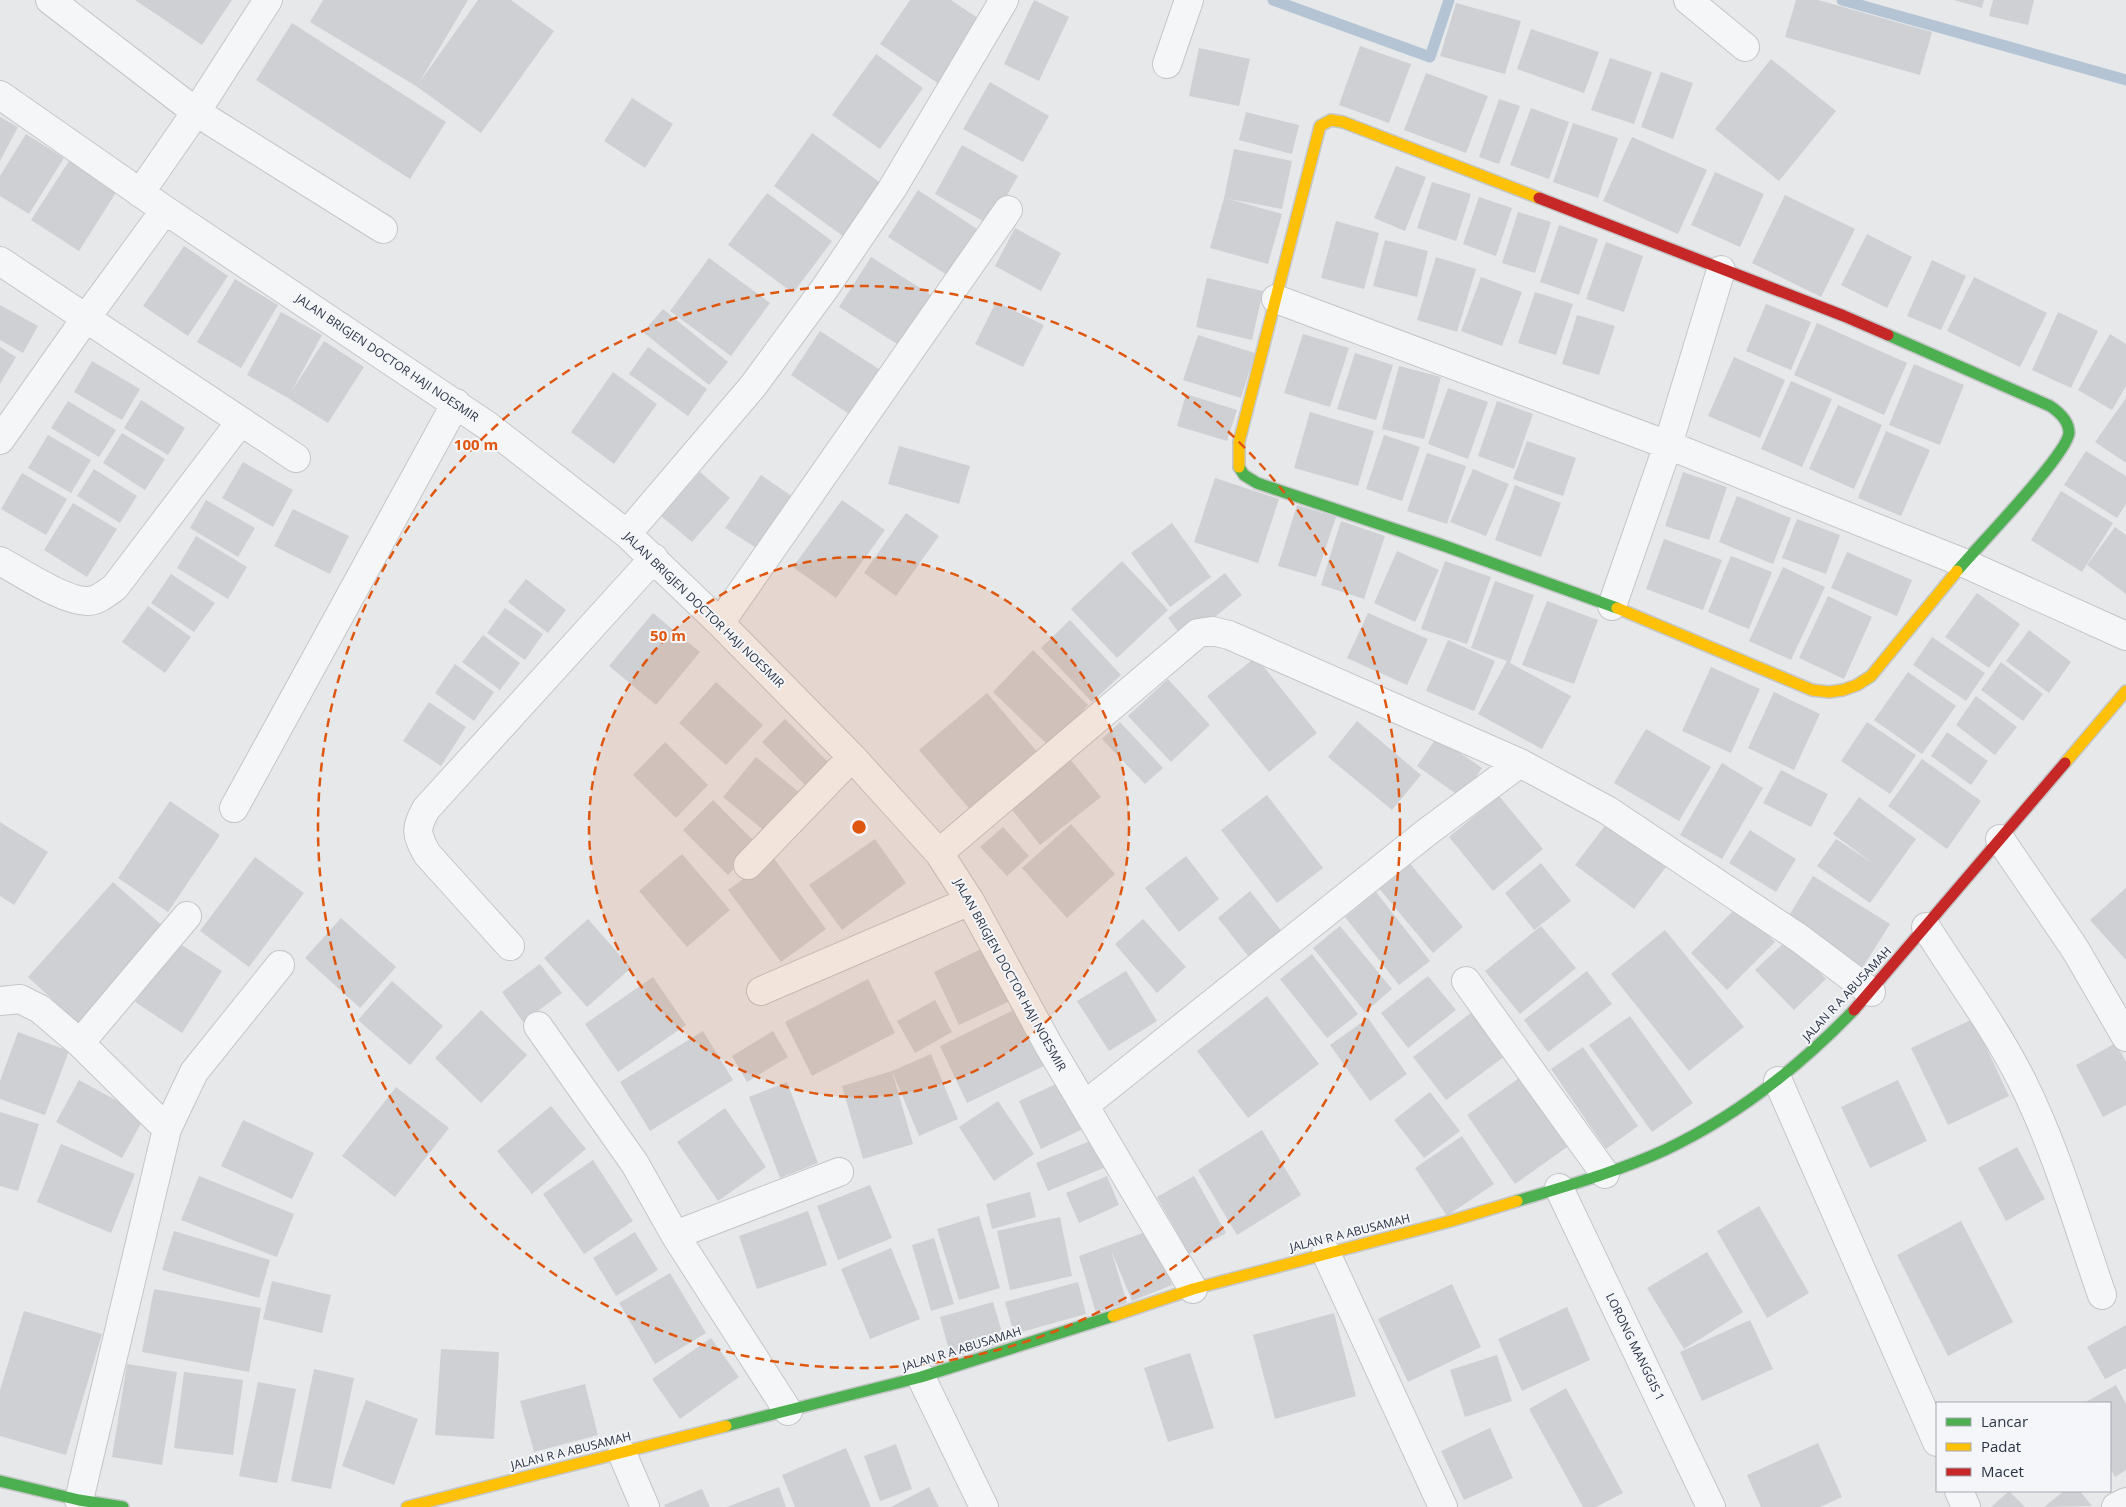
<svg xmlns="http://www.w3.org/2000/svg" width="2126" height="1507" viewBox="0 0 2126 1507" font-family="'Open Sans',sans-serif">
<rect width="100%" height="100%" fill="#e6e8ea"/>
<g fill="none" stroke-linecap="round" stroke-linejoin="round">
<!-- stream -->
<path stroke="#b4c4d5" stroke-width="11" d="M1273,0l157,57 19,-57
M1842,0l284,80"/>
</g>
<!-- building -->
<path fill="#ced0d3" d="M135,0h97l-30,45z
M323,0h145l-49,83 59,-83h33l43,31 -73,102 -65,-47 -106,-64z
M910,0h41l31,21 -43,63 -59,-40z
M1034,0l35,17 -30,64 -35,-17z
M1796,0h22l114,32 -12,43 -135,-38z
M1954,0h30l-2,8z
M1993,0h41l-6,25 -39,-9z
M1456,3l65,18 -16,53 -65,-18z
M292,23l154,99 -36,57 -154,-99z
M1531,29l68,23 -15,41 -67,-24z
M1360,46l51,18 -22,59 -50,-18z
M1199,48l51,11 -11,47 -50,-10z
M876,54l47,34 -43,61 -48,-34z
M1610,58l42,14 -18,52 -43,-14z
M1771,59l65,52 -57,70 -64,-52z
M1661,72l32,11 -20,56 -32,-12z
M1426,73l62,23 -22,57 -62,-23z
M990,82l59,34 -26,46 -60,-33z
M632,98l41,26 -28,44 -41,-27z
M1499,99l21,7 -21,58 -20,-7z
M1531,108l38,14 -20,57 -39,-14z
M1246,112l53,13 -7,29 -53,-14z
M0,117l18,10 -18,34z
M1573,123l45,15 -20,60 -45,-16z
M812,133l73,53 -38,53 -73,-53z
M26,134l38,24 -35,56 -29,-18v-20z
M1632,137l75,33 -29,64 -75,-33z
M962,145l56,31 -28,49 -55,-31z
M1234,149l58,12 -10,48 -53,-10 53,15 -14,50 -58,-16 14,-50z
M69,161l48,30 -38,60 -48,-31z
M1396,166l30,11 -21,54 -31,-13z
M1715,172l49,22 -24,53 -49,-22z
M1432,182l39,12 -15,47 -39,-13z
M918,190l59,39 -30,46 -59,-38z
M767,193l65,48 -39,52 -65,-48z
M1785,195l70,34 -34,68 -69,-34z
M1479,197l33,11 -16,48 -33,-12z
M1518,212l33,10 -16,51 -33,-10z
M1336,221l43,12 -15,56 -43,-11z
M1559,225l39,14 -19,56 -39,-13z
M1015,228l46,25 -20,38 -46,-25z
M1867,234l45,23 -25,51 -46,-23z
M1385,240l43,11 -11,46 -44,-11z
M1606,242l37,14 -19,56 -38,-13z
M184,246l44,30 -40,60 -45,-30z
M871,257l65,41 -31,51 -66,-42z
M1436,257l40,12 -19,63 -40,-12z
M709,258l61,45 -39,53 -61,-45z
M1932,260l34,16 -25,54 -34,-14z
M1481,277l41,15 -20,54 -41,-15z
M1974,277l73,36 -27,54 -73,-36z
M1207,278l56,13 -11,49 -56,-13z
M235,279l43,26 -37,63 -44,-26z
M1535,292l38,12 -17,51 -38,-12z
M996,302l48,23 -21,42 -48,-23z
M1766,304l45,18 -20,48 -45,-19z
M0,305l38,21 -15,27 -23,-13z
M663,309l65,53 -19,23 -66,-53z
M281,312l41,23 -31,57 33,-51 40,26 -36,56 -40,-25 -41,-23z
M2058,312l40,19 -27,57 -39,-18z
M1577,315l38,11 -16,49 -37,-11z
M1817,323l90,40 -23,52 -90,-40z
M820,331l65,42 -30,45 -64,-43z
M1303,334l46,14 -19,59 -46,-14z
M2110,334l16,10v42l-14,24 -34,-20z
M1198,335l57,18 -14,45 -58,-18z
M0,347l16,10 -16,27z
M648,347l59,42 -19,27 -59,-42z
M1355,353l38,12 -17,55 -39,-11z
M1734,357l51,23 -25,58 -52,-22z
M92,361l48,28 -18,31 -48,-28z
M1914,364l50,21 -24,60 -51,-20z
M1399,366l42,11 -17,62 -42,-10z
M613,372l44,32 -43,60 -43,-32z
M1791,381l41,18 -30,68 -41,-18z
M1448,388l40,14 -20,57 -40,-15z
M1186,394l51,16 -10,31 -50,-15z
M2126,398v65l-31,-21z
M141,400l44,28 -17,27 -44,-27z
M68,401l48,29 -17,27 -48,-29z
M1497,401l36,13 -19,55 -36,-13z
M1838,405l44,20 -28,64 -45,-20z
M1310,412l64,19 -16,55 -64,-18z
M1886,431l44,19 -29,66 -43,-18z
M122,433l43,26 -20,31 -42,-27z
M48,435l43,25 -20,33 -43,-25z
M1384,435l36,12 -18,54 -36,-12z
M1527,441l49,17 -13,38 -50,-17z
M899,446l71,20 -11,38 -71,-20z
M2086,451l40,25v28l-9,14 -53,-33z
M1427,453l39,13 -19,58 -40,-13z
M243,462l50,28 -20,37 -51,-29z
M94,469l43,27 -17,27 -43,-27z
M1473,469l36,15 -23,52 -36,-14z
M700,472l30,26 -38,44 -31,-26z
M1683,472l44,15 -18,53 -44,-14z
M22,473l45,26 -21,36 -45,-26z
M761,475l32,22 -35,52 -33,-21z
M1215,478l64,21 -21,64 -64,-21z
M1515,485l46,18 -20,54 -46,-17z
M2061,491l52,32 -31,49 -51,-32z
M1737,496l54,22 -18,46 -54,-22z
M206,500l49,28 -17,29 -48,-29z
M842,500l43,30 -49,68 -43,-31z
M73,503l44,26 -30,48 -43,-27z
M1297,505l39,12 -20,60 -38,-11z
M293,509l56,27 -19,38 -56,-28z
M906,513l33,23 -43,60 -32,-23z
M1797,519l43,16 -14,39 -44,-16z
M1341,521l44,15 -21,63 -43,-14z
M1172,523l39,54 -41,30 -39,-54z
M2115,527l11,8v59l-39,-29z
M196,536l51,31 -19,32 -51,-31z
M1664,539l58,21 -19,50 -57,-21z
M1397,551l42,19 -24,52 -41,-19z
M1847,552l65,28 -15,36 -66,-28z
M1731,556l41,16 -23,57 -41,-17z
M1122,561l46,49 -51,48 -46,-49z
M1445,561l46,16 -24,67 -46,-15z
M1783,567l42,20 -34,73 -42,-19z
M1225,573l17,22 -57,46 -17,-23z
M171,574l44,29 -21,29 -43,-29z
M526,579l40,31 -18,23 -40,-31z
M1495,581l39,14 -24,68 61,33 -29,53 -64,-35 29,-53 -36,-13z
M1977,593l43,31 -31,44 -44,-31z
M1828,596l44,21 -28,62 -45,-21z
M1547,601l51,19 -24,64 -52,-19z
M148,606l43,31 -26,36 -43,-31z
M505,608l38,26 -18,26 -38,-27z
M653,613l47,39 -44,53 -47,-39z
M1368,613l60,26 -21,46 -60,-27z
M1070,620l51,55 -29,27 -51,-54z
M2029,630l42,32 -22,31 -43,-32z
M483,635l37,28 -20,27 -38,-28z
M1932,637l53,36 -19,28 -53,-36z
M1448,640l47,21 -21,50 -48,-20z
M1033,650l55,55 -39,41 -56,-54z
M1256,657l61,76 -48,39 -62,-76z
M2001,662l42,32 -20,27 -42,-31z
M455,664l39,28 -20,29 -39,-28z
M1711,667l49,22 -29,64 -49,-22z
M1908,672l48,34 -34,48 -48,-34z
M1168,679l42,46 -39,37 -43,-46z
M716,682l47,43 -37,40 -47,-42z
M1774,692l46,22 -26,56 -46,-22z
M987,693l53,62 -67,58 -54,-63z
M1976,696l41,31 -22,28 -39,-30z
M429,702l37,25 -25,39 -38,-25z
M785,719l46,46 -23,23 -46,-46z
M1357,721l64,54 -29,35 -64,-53z
M1120,722l43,46 -18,16 -43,-45z
M1867,722l49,33 -26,39 -49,-33z
M1646,729l65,38 -32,54 -65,-38z
M1947,732l41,29 -17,24 -40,-29z
M1437,737l45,31 -20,30 -45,-32z
M665,742l43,43 -32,33 -43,-43z
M756,757l44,36 -33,40 -44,-36z
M1070,759l31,38 -61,48 -30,-38z
M1922,759l59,42 -34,48 -59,-43z
M1722,763l41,25 -41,71 -42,-24z
M1781,770l47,24 -17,33 -48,-24z
M1267,795l56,73 -46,35 -56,-73z
M1499,796l44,53 -50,42 -44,-54z
M1859,797l57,42 -46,64 -53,-37 19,-27 38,25 -41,-30z
M713,800l45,45 -30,30 -45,-45z
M170,801l50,34 -52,77 -50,-34z
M0,822l48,30 -34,53 -14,-9z
M1607,823l59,44 -32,42 -59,-44z
M1071,824l44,50 -48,44 -45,-50z
M1003,827l26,29 -22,20 -27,-29z
M1750,830l46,29 -20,33 -47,-29z
M875,839l31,44 -64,47 -33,-45z
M682,854l48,56 -43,37 -48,-56z
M1186,856l33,43 -40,33 -34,-44z
M255,857l49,36 -55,74 -49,-36z
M773,857l53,72 -45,33 -53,-72z
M1407,860l56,67 -30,26 -56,-67z
M1541,863l30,38 -37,29 -29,-37z
M1813,876l77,48 -29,46 -76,-48z
M113,882l53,47 -86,96 -52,-48z
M2126,888v72l-36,-40z
M1250,891l36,46 -33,25 -35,-44z
M1376,892l54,69 -31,24 -54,-68z
M1739,905l36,37 -48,48 -36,-37z
M341,918l55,49 -36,41 -55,-50z
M588,919l43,49 -44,39 -43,-49z
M1143,919l43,48 -29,26 -42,-49z
M1340,926l52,63 -27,23 -52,-64z
M1541,926l35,42 -56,46 -35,-43z
M1665,930l79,97 -55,44 -78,-97z
M1788,939l38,40 -32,31 -39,-40z
M174,940l48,31 -40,62 -47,-31z
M985,947l25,54 -51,24 -25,-53z
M1312,954l46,60 -31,24 -47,-59z
M540,964l22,29 -39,29 -21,-30z
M1126,971l31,50 -48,30 -32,-50z
M1587,971l25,33 -64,48 -24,-32z
M1428,976l28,34 -48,38 -27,-35z
M653,977l33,48 -68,47 -33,-48z
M868,979l27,54 -83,43 -27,-54z
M392,981l51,45 -33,39 -52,-45z
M1267,996l52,68 -71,54 -51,-67z
M935,1000l17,32 -37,21 -18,-32z
M1020,1007l28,57 -81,39 -27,-57z
M1476,1009l33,44 -63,47 -33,-43z
M481,1010l46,45 -46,48 -46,-45z
M1630,1016l63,87 -41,29 -63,-87z
M1368,1018l39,56 -37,27 -40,-56z
M1973,1019l36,77 -61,29 -37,-77z
M703,1031l30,49 -83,51 -30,-49z
M773,1031l15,26 -41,25 -15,-26z
M18,1032l51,19 -24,64 -45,-16v-18z
M2116,1043l10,19v43l-23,12 -27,-52z
M1583,1047l55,79 -32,23 -55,-80z
M931,1054l27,65 -39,17 -27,-65 21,73 -50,15 -21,-73 50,-15z
M1522,1076l48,69 -55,39 -48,-69z
M1067,1079l22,47 -48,23 -22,-48z
M79,1080l66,36 -23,42 -66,-36z
M1898,1080l29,61 -57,27 -29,-61z
M787,1082l31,81 -38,15 -31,-81z
M396,1087l53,41 -54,69 -53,-41z
M1430,1092l30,39 -36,27 -30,-38z
M998,1101l36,53 -40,27 -35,-54z
M551,1106l35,43 -54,45 -35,-43z
M725,1108l41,59 -48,34 -41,-59z
M0,1112l39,12 -21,67 -18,-5z
M243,1120l71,33 -22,46 -71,-33z
M1262,1130l39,65 -64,40 -39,-65z
M1462,1136l32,48 -47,32 -32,-48z
M1095,1139l11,28 -58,24 -12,-28z
M61,1144l74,30 -24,59 -74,-31z
M2017,1147l28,52 -39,22 -28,-53z
M593,1160l40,61 -49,33 -41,-60z
M199,1176l95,38 -17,43 -96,-37z
M1107,1176l12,29 -40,18 -13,-30z
M1194,1176l32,57 -37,21 -32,-57z
M870,1185l22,53 -54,22 -21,-54z
M1030,1192l6,25 -44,12 -6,-25z
M1759,1206l50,87 -42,25 -50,-87z
M808,1211l19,54 -70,24 -18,-53z
M979,1216l21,72 -41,12 -22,-71z
M1060,1217l12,59 -62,14 -13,-59z
M1961,1221l52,101 -65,34 -51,-101z
M1151,1230l21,55 -40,16 -21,-51 16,53 -31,10 -17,-57z
M174,1231l96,29 -11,38 -97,-28z
M635,1232l23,38 -42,26 -23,-38z
M934,1238l20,66 -23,7 -19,-66z
M891,1248l29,71 -50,20 -29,-70z
M1707,1252l36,60 -59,37 -37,-61z
M670,1273l36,60 -51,31 -36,-61z
M272,1281l59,14 -9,38 -59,-14z
M1078,1282l8,32 -72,20 -9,-32z
M1452,1284l29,63 -73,35 -30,-63z
M154,1289l107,19 -12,64 -107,-20z
M993,1302l12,40 -54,16 -11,-41z
M1567,1307l23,53 -68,31 -24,-52z
M24,1311l78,23 -36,121 -66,-19v-46z
M1334,1313l22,83 -81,23 -22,-84z
M1750,1320l23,49 -71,32 -22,-49z
M2126,1325v43l-21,11 -18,-32z
M711,1338l28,39 -59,42 -28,-40z
M441,1349l58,3 -5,87 -59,-4z
M1190,1353l24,75 -46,14 -24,-74z
M1497,1355l15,46 -47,16 -15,-47z
M127,1364l50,8 -15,93 -50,-8z
M314,1369l40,9 -23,111 -40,-8z
M184,1372l59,8 -10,75 -59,-7z
M258,1382l38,7 -19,94 -38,-7z
M585,1384l13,51 -64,17 -14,-51z
M2116,1385l10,19v66l-11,7 -5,-9v-65h-26z
M1566,1388l57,105 -27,14h-13l-54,-98z
M366,1400l52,19 -24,66 -52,-19z
M1490,1428l23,50 -49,22 -23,-49z
M1818,1443l24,54 -22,10h-59l-14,-32z
M896,1444l16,45 -32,12 -16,-45z
M846,1448l25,59h-76l-13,-32z
M779,1487l7,20h-59z
M929,1487l10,20h-48z
M702,1489l8,18h-45l-1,-2z
M2009,1491l16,16h-34z
M2064,1491h16l12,15 -48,1z"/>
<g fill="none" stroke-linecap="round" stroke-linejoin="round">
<defs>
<path id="street" d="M50,0l146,112 187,117
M1688,0l57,47
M1167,64l22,-64
M0,95l165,115 323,216 139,108 93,89 132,134 87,96 31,48 79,145 144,243
M140,193l56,-81 72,-112
M0,261l296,197
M1276,299l392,146 296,118 162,73
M0,440l86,-122 79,-108
M627,534l126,-148 72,-98 67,-99 112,-189
M0,561c21,11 65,41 88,40 10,0 20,-9 27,-14l126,-166
M1612,606l56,-161 53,-175
M720,623l288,-413
M234,808l222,-405
M2000,839l75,110 51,88
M939,853l259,-220 14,-2 17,4 291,128 87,47 192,128 72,54
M748,865l104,-108
M1926,927c32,51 69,100 96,154 34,68 55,142 80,214
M510,946l-83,-92c-11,-21 -12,-24 -1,-45l228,-251
M1466,981l139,193
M761,991l209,-90
M0,1001l20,-2 20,10 40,34 87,86
M538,1026l97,138 40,71 113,176
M80,1043l107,-127
M1778,1081l159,361
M1085,1105l342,-273 93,-69
M1559,1188l152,319
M675,1235l164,-63
M1326,1253l117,254
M921,1377l63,130
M622,1453l23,54
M1959,1491l7,16
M79,1500l88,-371 27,-57 86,-107
M2116,1507l10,-5"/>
<path id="fast" d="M1888,335l162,71c9,6 19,15 19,27 -2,22 -92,114 -112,138
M1239,467l5,8 13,8 185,62 175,63
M1517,1201c49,-15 100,-29 148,-51 72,-34 134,-83 189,-140
M726,1426l195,-49 192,-61
M0,1481l79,19 44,7"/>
<path id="slow" d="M1331,120l12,2 196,76
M1239,467v-25l81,-316 11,-6
M1617,608l195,82 17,2 14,-2 14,-5 14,-9 86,-105
M2065,763l61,-72
M1113,1316l80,-27 258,-68 66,-20
M407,1507l319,-81"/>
<path id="jam" d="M1539,198l305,118 44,19
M1854,1010l211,-247"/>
</defs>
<!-- street casing -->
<use href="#street" stroke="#c4c6c8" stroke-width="30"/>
<!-- fast casing -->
<use href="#fast" stroke="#c4c6c8" stroke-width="14"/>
<!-- slow casing -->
<use href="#slow" stroke="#c4c6c8" stroke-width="14"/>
<!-- jam casing -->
<use href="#jam" stroke="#c4c6c8" stroke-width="14"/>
<!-- street -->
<use href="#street" stroke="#f5f6f7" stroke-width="28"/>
<!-- fast -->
<use href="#fast" stroke="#4caf50" stroke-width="11"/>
<!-- slow -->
<use href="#slow" stroke="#ffc107" stroke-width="11"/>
<!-- jam -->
<use href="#jam" stroke="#c62828" stroke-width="11"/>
</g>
<!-- distance rings -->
<circle cx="859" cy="827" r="270" fill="#df570f" fill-opacity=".12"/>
<g fill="none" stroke="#df570f" stroke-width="2.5" stroke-dasharray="9 6">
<circle cx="859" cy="827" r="270"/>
<circle cx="859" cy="827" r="541"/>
</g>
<g text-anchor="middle" stroke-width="4" stroke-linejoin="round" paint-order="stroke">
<!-- street labels -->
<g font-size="12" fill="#2b3445" stroke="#f4f6f9">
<text transform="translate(387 358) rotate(34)" y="4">JALAN BRIGJEN DOCTOR HAJI NOESMIR</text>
<text transform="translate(704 610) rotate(44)" y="4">JALAN BRIGJEN DOCTOR HAJI NOESMIR</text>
<text transform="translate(1010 975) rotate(61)" y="4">JALAN BRIGJEN DOCTOR HAJI NOESMIR</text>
<text transform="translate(1847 994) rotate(-47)" y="4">JALAN R A ABUSAMAH</text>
<text transform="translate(1350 1233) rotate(-14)" y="4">JALAN R A ABUSAMAH</text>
<text transform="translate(1635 1347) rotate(64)" y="4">LORONG MANGGIS 1</text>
<text transform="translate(962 1349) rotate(-17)" y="4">JALAN R A ABUSAMAH</text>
<text transform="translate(571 1451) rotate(-14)" y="4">JALAN R A ABUSAMAH</text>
</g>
</g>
<circle cx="859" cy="827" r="8" fill="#df570f" stroke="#f4f6f9" stroke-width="2.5"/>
<g font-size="15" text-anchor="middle" font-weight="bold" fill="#df570f" stroke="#f4f6f9" stroke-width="4" stroke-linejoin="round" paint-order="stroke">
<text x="476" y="450">100 m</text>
<text x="668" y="641">50 m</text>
</g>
<!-- legend -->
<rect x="1936" y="1402" width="175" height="90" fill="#f4f6f9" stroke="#a4a8b1"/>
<rect x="1946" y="1418" width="25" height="8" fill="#4caf50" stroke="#a4a8b1"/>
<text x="1981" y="1427" font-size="15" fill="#2b3445">Lancar</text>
<rect x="1946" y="1443" width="25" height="8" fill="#ffc107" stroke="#a4a8b1"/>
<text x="1981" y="1452" font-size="15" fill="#2b3445">Padat</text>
<rect x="1946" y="1468" width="25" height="8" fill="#c62828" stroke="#a4a8b1"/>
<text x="1981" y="1477" font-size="15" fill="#2b3445">Macet</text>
</svg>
